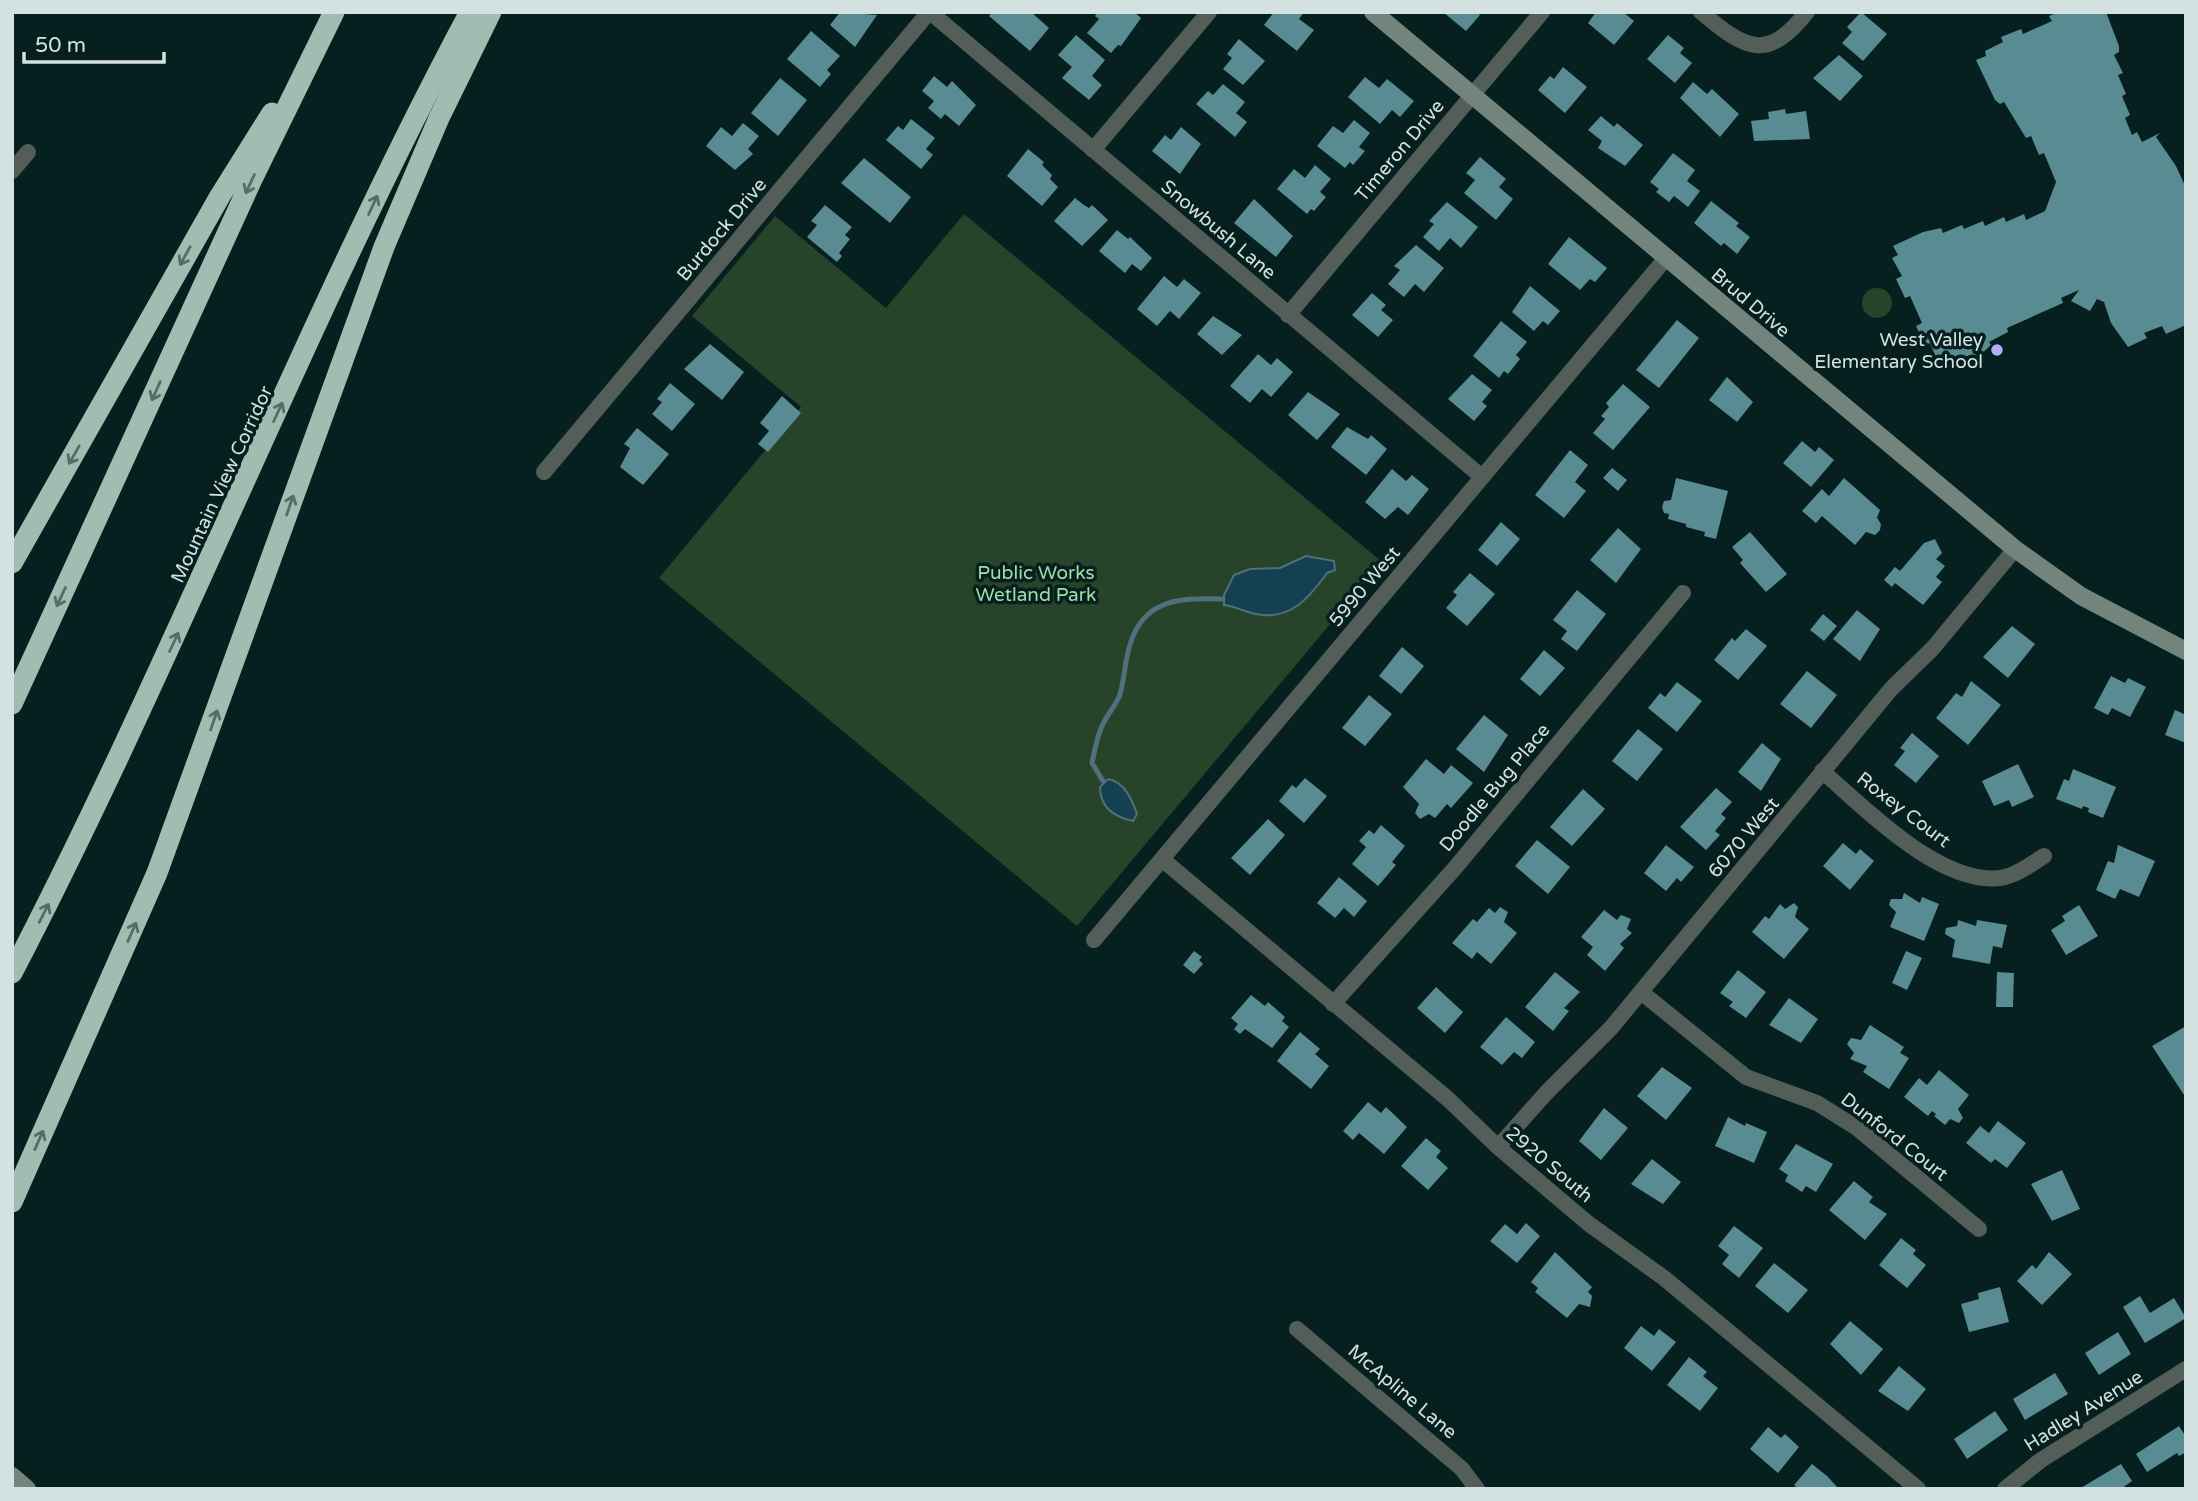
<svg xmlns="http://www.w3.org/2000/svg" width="2198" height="1501" viewBox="0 0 2198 1501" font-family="'Varela Round',sans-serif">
<rect width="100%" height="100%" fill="#05201e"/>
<!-- green -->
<path fill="#27442b" d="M964,214l418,348 -305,364 -418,-348 142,-171 -109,-91 83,-100 111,92z
M1862 303a15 15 0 1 1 30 0a15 15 0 1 1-30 0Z"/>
<!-- water -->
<path fill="#154051" stroke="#4e717c" stroke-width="2" d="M1306,556l28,5 1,9 -8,3c-18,25 -37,48 -71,41 -11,-2 -21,-8 -32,-9v-10l10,-20 16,-6 30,-1z
M1108,779c17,3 24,21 29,35l-4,7c-19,-4 -33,-13 -33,-34z"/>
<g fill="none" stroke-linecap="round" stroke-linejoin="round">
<!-- stream -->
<path stroke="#4e717c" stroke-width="5" d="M1103,781l-11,-18c3,-14 5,-29 12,-41 5,-10 13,-18 16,-28 4,-13 4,-24 7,-37 10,-56 47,-60 96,-58"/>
</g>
<!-- building -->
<path fill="#598b93" d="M840,12l37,3 -22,32 -25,-22z
M992,12h39l18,16 -19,23 -41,-35z
M1098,12h36l7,6 -20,28 -3,-1 -7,8 -24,-20 12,-14 -4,-3z
M1274,12h30l-5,7 15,11 -17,21 -33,-26z
M1443,12h33l4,3 -14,16z
M1596,12h27l11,9 -20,24 -26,-22z
M1861,12l26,22 -24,27 -21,-18 10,-11 -5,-5z
M2058,12h48l13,34v6l-5,3 9,18 -5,2 8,19 -4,2 8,19 -5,3 7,17 5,-3 5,10 18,-9 -4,4 20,29 10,22v137l-20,9 -4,-8 -18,7 3,5 -19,9 -17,-24 -7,-21 -7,-3 -7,12 -19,-10 8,-11 -18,8 2,5 -56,25 1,4 -19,10 2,3 -13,12 -30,13 -5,-10 -5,2 -8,-19 -5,2 -9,-19 6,-3 -12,-27 -5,2 -9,-19 6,-3 -10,-18 6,-3 -5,-9 30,-14 18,-4 2,5 19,-8 2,4 19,-8 2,5 19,-9 2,5 18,-8 2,6 19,-9 11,-29 -12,-29 -5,2 -8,-19 -5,2 -22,-36 -4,2 -5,-4 -19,-40 10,-4 -1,-5 18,-9 -2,-5 20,-8 2,5 29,-13 -3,-5z
M811,31l29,25 -13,14 4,4 -11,13 -33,-28z
M1076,35l29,25 -13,16 10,9 -13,15 -27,-22 10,-11 -14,-12z
M1668,35l16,13 -4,5 12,10 -17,20 -28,-24z
M1239,39l26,22 -22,24 -20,-16 9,-11 -5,-4z
M1839,55l24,21 -23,25 -27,-23z
M1563,67l24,20 -22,26 -27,-23 12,-14 4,3z
M934,76l13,11 5,-6 24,24 -17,21 -14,-12 -4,5 -13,-11 6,-7 -12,-10z
M1365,77l14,11 8,-9 27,22 -14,16 -8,-7 -12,14 -32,-27z
M780,78l27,22 -29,36 -27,-23z
M1693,82l14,12 5,-5 27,25 -19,23 -40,-39z
M1223,84l22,18 -9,11 11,9 -12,15 -39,-33 12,-13 5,4z
M1785,109l1,5 20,-3 4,28 -56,2 -3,-20 18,-2 -1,-7z
M1601,116l13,11 3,-4 26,22 -18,21 -27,-18 4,-7 -14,-11z
M911,119l24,19 -9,11 7,6 -12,14 -35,-29 12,-14 5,4z
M1354,120l16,13 -11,14 6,4 -12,14 -3,-3 -5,6 -28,-22 16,-20 10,7z
M743,123l16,13 -11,13 5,5 -18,16 -29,-24 15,-19 11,9z
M1181,127l20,17 -21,30 -28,-23 13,-16 6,5z
M1028,149l16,13 -2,3 10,10 -2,4 8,8 -16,19 -35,-30z
M1673,153l22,17 -8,11 13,10 -12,16 -14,-11 -5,6 -13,-10 3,-3 -9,-7z
M1480,157l26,22 -7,8 14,12 -17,21 -32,-27 11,-13 -9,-7z
M864,158l47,39 -21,26 -49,-40z
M1315,165l16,14 -11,13 6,5 -12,14 -3,-2 -4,5 -30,-25 17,-20 11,9z
M1075,198l9,7 5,3 3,-3 16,15 -26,26 -28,-25z
M1254,199l39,37 -17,21 -42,-34z
M1711,201l28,22 -3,3 14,11 -13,17 -13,-11 -3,3 -27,-23z
M1447,202l31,25 -17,21 -11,-10 -11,13 -16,-14 11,-13 -5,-3z
M825,205l27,22 -7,8 5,4 -11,14 3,3 -5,6 -30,-25 10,-12 -6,-4z
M1117,230l11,9 2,-2 22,21 -11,13 -9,-7 -7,9 -26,-22z
M1569,237l38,31 -12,14 -5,-3 -10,11 -32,-26z
M1416,245l28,23 -20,24 -9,-8 -11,13 -16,-13 12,-14 -6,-4z
M1164,276l13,11 7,-8 17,14 -22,26 -9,-8 -13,15 -20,-17z
M1530,286l30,25 -12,14 -5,-4 -9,10 -22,-19z
M1372,293l14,12 -5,5 12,10 -15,17 -26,-22z
M1213,316l29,19 -20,20 -25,-21z
M1677,320l22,18 -40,50 -23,-18z
M1501,321l26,21 -11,13 4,4 -12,15 -4,-3 -5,7 -26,-22z
M710,344l34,28 -22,28 -38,-31z
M1258,354l13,11 6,-7 16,14 -22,25 -9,-8 -12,14 -20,-17z
M1472,374l20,16 -10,12 5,4 -13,15 -26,-22z
M1727,377l26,25 -16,20 -28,-22z
M670,383l25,21 -23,27 -20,-17 10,-12 -5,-3z
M1623,384l27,23 -37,43 -20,-17 12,-14 -4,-3 8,-9 -3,-4z
M1308,392l32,22 -23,26 -29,-25z
M782,396l19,17 -33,39 -10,-8 11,-13 -9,-8z
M1347,427l21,12 3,-4 16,14 -21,26 -35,-28z
M637,428l32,26 -26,31 -23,-18 10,-19 -6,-4z
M1802,441l13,11 4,-5 15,13 -23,27 -28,-24z
M1570,450l18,15 -13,17 11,9 -22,27 -29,-23z
M1612,468l15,12 -9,11 -15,-13z
M1392,469l14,12 6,-6 17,14 -21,26 -10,-8 -13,12 -20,-17z
M1676,478l52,13 -12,48 -12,-3 1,-4 -19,-5v-3l-18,-5 1,-5 -5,-1 -2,-6 2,-6 7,-1z
M1844,478l36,32 -3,8 4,6 -1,6 -5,5 -9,-3 -11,13 -33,-29 -6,7 -14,-12 20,-22 7,7z
M1501,522l19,17 -23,27 -19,-16z
M1618,528l23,21 -25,34 -26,-23z
M1750,532l37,42 -21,18 -26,-29 3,-3 -11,-13z
M1935,539l7,14 -6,6 9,7 -9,11 6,5 -19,23 -28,-22 -3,4 -8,-7 11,-13 5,4 24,-28z
M1470,573l25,21 -28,32 -21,-18 11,-13 -4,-3z
M1577,590l29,24 -29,37 -16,-12 6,-8 -14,-11z
M1857,610l23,19 -20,32 -27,-22z
M1823,614l14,12 -13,15 -14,-11z
M2012,626l23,18 -27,34 -25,-21z
M1746,629l21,17 -29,34 -24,-20 18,-22 3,3z
M1402,647l22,19 -23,28 -22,-18z
M1544,650l21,18 -25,28 -20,-17z
M1807,671l30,24 -26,33 -31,-24z
M2111,676l14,7 3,-5 18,9 -16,30 -18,-9 -4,7 -14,-7z
M1971,681l30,24 -33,40 -32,-27 20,-25 6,4z
M1677,682l25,19 -25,31 -29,-24 12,-15 5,4z
M1369,695l23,19 -27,32 -23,-18z
M2175,710l11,5v28l-21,-8z
M1484,715l24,20 -24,37 -28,-23z
M1638,729l25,20 -26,32 -25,-20z
M1912,733l27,23 -23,27 -22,-18 11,-14 -5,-3z
M1762,743l19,16 -20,32 -23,-19z
M1426,759l18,15 7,-9 22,18 -22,25 -4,-4 -12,14 -6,-4 -9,5 -5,-6 4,-9 -16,-17z
M2018,764l16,33 -22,10 -3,-7 -15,6 -12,-25z
M2073,769l43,18 -13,31 -15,-6 1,-4 -6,-2 -1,3 -26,-10 8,-20 5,2z
M1305,778l22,18 -23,27 -25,-22 13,-16 4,3z
M1716,788l16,14 -11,12 5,4 -11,13 5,4 -14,15 -26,-23z
M1583,789l22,20 -33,37 -22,-19z
M1268,819l17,16 -35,40 -19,-17z
M1381,825l24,21 -13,16 4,3 -18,21 -26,-22 14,-17 -7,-6 10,-11 5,4z
M1537,840l33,27 -22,27 -33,-28z
M1843,843l13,11 4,-5 14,12 -24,29 -27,-24z
M1666,845l28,22 -13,15 -4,-4 -11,13 -22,-18z
M2118,845l37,16 -16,36 -19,-8 -5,10 -19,-9 12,-29 6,2z
M1339,877l28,24 -13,16 -10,-9 -9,10 -18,-15z
M1904,893l16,10 2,-6 17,7 -15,37 -34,-14 6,-15 -7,-7 2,-6h11z
M1794,903l4,4 -3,10 14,12 -25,30 -32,-27 13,-16 4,3 11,-15 5,5z
M2079,905l19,31 -32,19 -15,-25 14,-9 -3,-5z
M1500,907l8,5 -4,10 13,11 -26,31 -14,-12 -5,7 -20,-16 21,-24 4,3 12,-14 6,5z
M1604,910l13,10 4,-5 10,4 -4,10 5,4 -12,11 4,4 -19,23 -18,-16 6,-8 -12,-10z
M1958,920l18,6 1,-6 30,5 -5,23 -9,-2 -3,18 -38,-7 3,-17 -10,-6 1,-6 11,-2z
M1194,951l8,6 -3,3 4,4 -9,10 -11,-9z
M1906,951l16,7 -15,32 -15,-7z
M1738,970l28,22 -20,26 -17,-12 4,-4 -13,-9z
M1555,972l25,20 -16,16 5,3 -16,20 -28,-24z
M1997,972l17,1 -1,34h-17z
M1436,987l27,25 -18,21 -28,-25z
M1251,995l14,11 3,-4 17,15 -3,4 7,6 -17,21 -27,-19 -5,5 -6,-5 4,-5 -7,-6z
M1789,998l29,21 -17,24 -32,-18z
M1506,1017l29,25 -13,16 -8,-6 -12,13 -22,-18z
M1870,1025l34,22 -4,6 9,5 -20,31 -26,-17 4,-6 -17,-7 4,-6 -7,-9 4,-6 10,2z
M2186,1026v72l-34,-52z
M1300,1032l20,17 -5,5 14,12 -18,23 -34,-28z
M1662,1067l30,21 -26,32 -29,-24z
M1939,1070l30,25 -11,14 5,9 -4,5 -9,-4 -5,6 -11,-9 2,-2 -4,-3 -4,5 -24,-19 15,-19 8,7z
M1368,1102l13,11 5,-6 21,20 -23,27 -25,-21 -6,7 -10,-9z
M1604,1108l24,20 -27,32 -22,-19z
M1728,1117l17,9 1,-3 21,9 -13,31 -39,-17z
M1998,1121l28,22 -19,25 -12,-9 -4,4 -25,-20 14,-17 9,7z
M1426,1138l15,13 -5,6 12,11 -20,22 -27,-24z
M1796,1144l37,20 -17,28 -10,-6 -4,6 -17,-11 3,-6 -9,-6z
M1652,1159l29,23 -18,22 -32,-20z
M2062,1170l18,39 -28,12 -21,-37z
M1854,1181l19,16 -4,5 18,12 -22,26 -36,-30z
M1526,1223l14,13 -23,27 -27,-22 15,-17 12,10z
M1734,1226l29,22 -24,30 -17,-14 7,-9 -11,-9z
M1901,1238l15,12 -3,4 13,11 -19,23 -28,-23z
M1555,1252l37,35 -4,5 4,4 -2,11 -11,-3 -12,14 -32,-26 3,-4 -7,-6z
M2049,1252l23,22 -30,31 -25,-24 15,-16 4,4z
M1774,1263l34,27 -20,23 -33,-27z
M2000,1287l9,35 -40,10 -8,-28 18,-5 -1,-6z
M2140,1296l10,17 24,-15 12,20 -41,25 -22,-36z
M1850,1321l33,28 -22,26 -31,-31z
M1641,1326l13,10 5,-7 17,13 -24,29 -28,-23z
M2118,1332l13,22 -32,21 -14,-22z
M1689,1357l18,15 -4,4 15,12 -18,23 -33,-26z
M1899,1366l27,23 -18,22 -30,-20z
M2055,1373l13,21 -43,26 -12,-21z
M1995,1411l13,19 -41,29 -13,-20z
M2179,1426l7,11v15l-7,4 -2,-3 -30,19 -11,-18z
M1768,1427l13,11 4,-4 14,13 -21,26 -28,-24z
M1812,1464l15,12 12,13h-40l-5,-4z
M2121,1464l11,17 -11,8h-42z"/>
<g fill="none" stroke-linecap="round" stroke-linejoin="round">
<!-- street -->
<path stroke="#535e59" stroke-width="16" d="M930,12l552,465
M1701,12c45,38 66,50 106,0
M1093,150l116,-138
M12,171l16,-19
M1288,315l254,-303
M544,472l385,-460
M1822,771c43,37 117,114 178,107 16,-2 31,-14 44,-22
M1163,860l285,239 50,48 91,77 75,54 254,211
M1094,940l572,-682
M1641,992l105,85 71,26 40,25 122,101
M1333,1004l122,-136 228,-275
M1498,1147l48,-54 65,-65 280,-339 42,-41 82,-99
M1297,1329l165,140 15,20
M2005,1489l36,-29 145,-91"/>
<!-- secondary -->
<path stroke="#73847c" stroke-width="18" d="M1373,12l642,537 66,47 105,55
M12,1476l15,13"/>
<!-- highway -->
<path stroke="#a1bcb1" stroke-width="21" d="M12,563l208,-367 52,-83
M12,704l241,-527 81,-165
M12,973c164,-315 291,-649 458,-961
M12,1202l145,-329 227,-626 55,-129 52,-106"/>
</g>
<!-- one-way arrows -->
<defs><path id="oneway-shaft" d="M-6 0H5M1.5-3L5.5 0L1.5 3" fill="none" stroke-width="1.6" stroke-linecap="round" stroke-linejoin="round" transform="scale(1.75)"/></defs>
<g stroke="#536e68">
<use href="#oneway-shaft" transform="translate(250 184) rotate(115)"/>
<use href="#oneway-shaft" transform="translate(373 205) rotate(-65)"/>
<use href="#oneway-shaft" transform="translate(185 256) rotate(119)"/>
<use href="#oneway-shaft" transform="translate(156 391) rotate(114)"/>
<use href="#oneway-shaft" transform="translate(278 412) rotate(-65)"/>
<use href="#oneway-shaft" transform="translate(74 455) rotate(120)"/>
<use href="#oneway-shaft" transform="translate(290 505) rotate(-71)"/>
<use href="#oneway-shaft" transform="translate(61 597) rotate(115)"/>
<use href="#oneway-shaft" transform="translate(174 642) rotate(-65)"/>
<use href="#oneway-shaft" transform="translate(214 720) rotate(-71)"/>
<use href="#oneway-shaft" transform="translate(44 913) rotate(-63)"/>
<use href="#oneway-shaft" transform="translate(132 932) rotate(-66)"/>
<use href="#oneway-shaft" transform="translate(39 1140) rotate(-66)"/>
</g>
<!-- markers -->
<circle fill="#b5acf8" stroke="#05201e" stroke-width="2.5" cx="1997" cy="350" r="7"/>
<g text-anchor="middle" stroke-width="7" stroke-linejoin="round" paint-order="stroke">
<!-- street labels -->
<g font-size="19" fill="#d3e2e0" stroke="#05201e">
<text transform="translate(1399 150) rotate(-50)" y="7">Timeron Drive</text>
<text transform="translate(721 229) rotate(-50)" y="7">Burdock Drive</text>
<text transform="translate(1219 229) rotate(40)" y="7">Snowbush Lane</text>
<text transform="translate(1751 302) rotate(40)" y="7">Brud Drive</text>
<text transform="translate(221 484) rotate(-65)" y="7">Mountain View Corridor</text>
<text transform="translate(1364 586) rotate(-50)" y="7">5990 West</text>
<text transform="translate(1494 787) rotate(-50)" y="7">Doodle Bug Place</text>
<text transform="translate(1904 809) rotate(37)" y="7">Roxey Court</text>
<text transform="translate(1743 837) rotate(-50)" y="7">6070 West</text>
<text transform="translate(1895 1136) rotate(38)" y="7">Dunford Court</text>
<text transform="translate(1550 1164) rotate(40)" y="7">2920 South</text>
<text transform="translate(1403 1391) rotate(40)" y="7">McApline Lane</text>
<text transform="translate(2083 1410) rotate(-32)" y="7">Hadley Avenue</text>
</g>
<!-- poi labels -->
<g font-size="19" fill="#d3e2e0" stroke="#05201e" text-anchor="end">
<text x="1983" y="346">West Valley<tspan x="1983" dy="22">Elementary School</tspan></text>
</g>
<!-- park labels -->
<g font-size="19" fill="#a5d9aa" stroke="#05201e">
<text x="1036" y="579">Public Works<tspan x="1036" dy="22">Wetland Park</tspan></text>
</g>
</g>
<!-- border -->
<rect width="2198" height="1501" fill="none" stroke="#d3e2e0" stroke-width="28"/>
<!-- scale -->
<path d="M24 52v10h140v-10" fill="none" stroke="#d3e2e0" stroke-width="3.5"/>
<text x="35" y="52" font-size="21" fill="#d3e2e0" stroke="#05201e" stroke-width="5" paint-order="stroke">50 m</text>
</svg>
